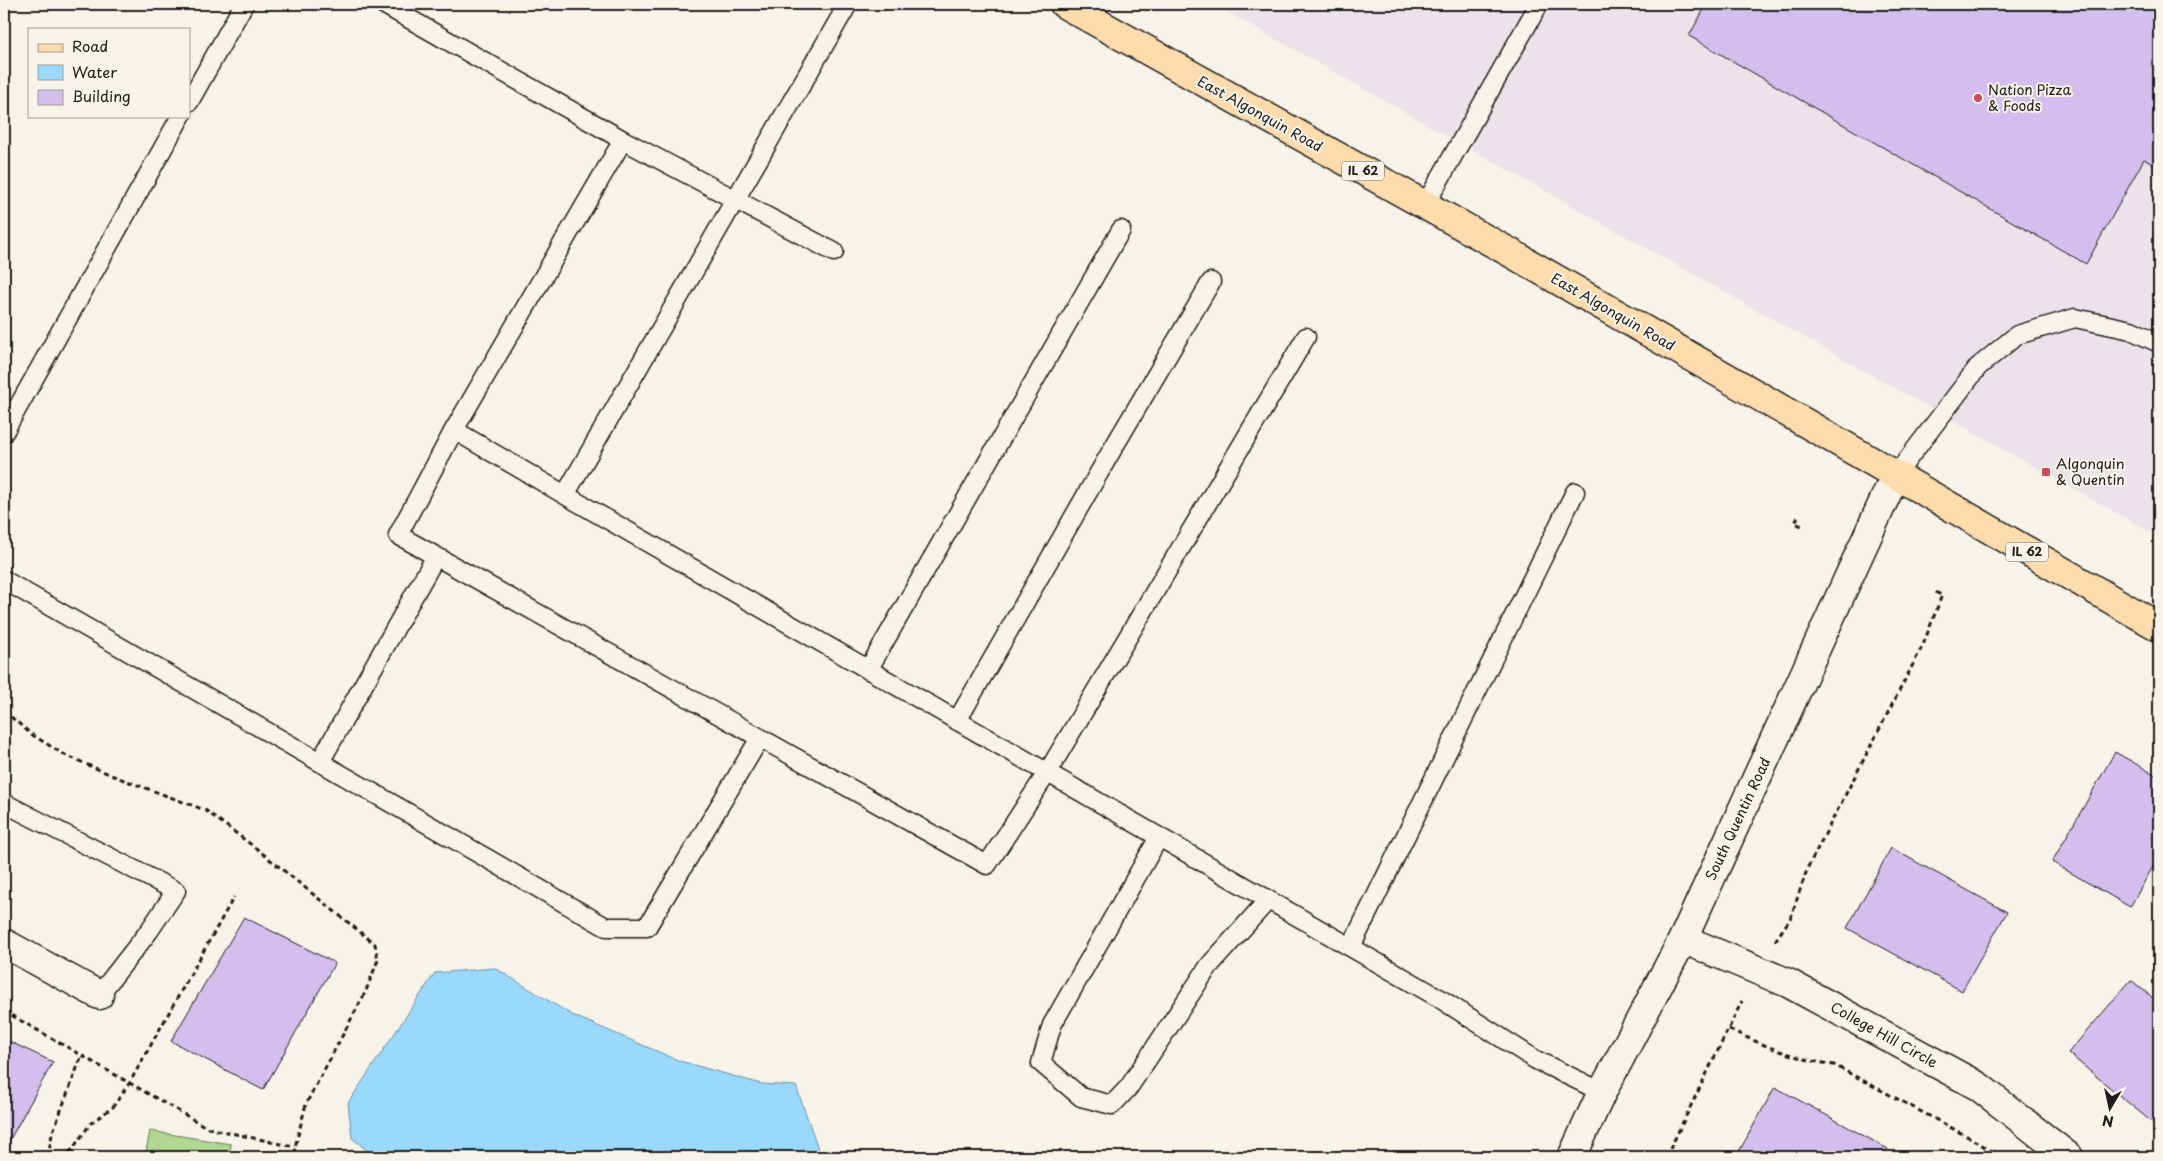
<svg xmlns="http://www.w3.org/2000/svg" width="2163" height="1161" viewBox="0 0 2163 1161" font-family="'Playpen Sans',sans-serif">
<rect width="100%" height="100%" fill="#f7f3e8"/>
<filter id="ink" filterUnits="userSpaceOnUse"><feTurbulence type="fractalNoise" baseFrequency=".02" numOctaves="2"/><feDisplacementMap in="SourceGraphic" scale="10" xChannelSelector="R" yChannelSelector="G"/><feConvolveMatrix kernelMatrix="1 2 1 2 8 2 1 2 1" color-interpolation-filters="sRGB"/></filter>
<g filter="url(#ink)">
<!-- built -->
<path fill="#ece3ea" d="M1213,4h946v533z"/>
<!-- green -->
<path fill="#b1d792" stroke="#667a57" d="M150,1131l81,13 -2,13h-84z"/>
<!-- water -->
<path fill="#9ad9fc" stroke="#688da2" d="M495,968l77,47 108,46 81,23 35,2 25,71h-446l-23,-19 -4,-35 87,-130z"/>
<!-- building -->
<path fill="#d4beee" stroke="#1c1c1c" d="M1707,4h452v164l-15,-9 -58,105 -397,-228z
M2115,752l44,25v79l-29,51 -78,-45z
M1891,848l116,64 -45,79 -115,-63z
M244,917l91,46 -72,127 -92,-49z
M2131,980l28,23v125l-91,-75z
M4,1039l49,23 -49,88z
M1775,1087l113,62 -5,8h-147z"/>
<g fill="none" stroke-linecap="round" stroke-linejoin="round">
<defs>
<path id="lane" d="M383,4l240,136
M848,4l-283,491 874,503 97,62 66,32
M189,102l55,-98
M1425,205l114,-201
M454,430l-56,105 589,330 60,-92 259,-436
M4,432l177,-316
M1895,476l83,-109 39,-32 58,-17 56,12 28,13
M565,495l-111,-65 169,-290 211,112
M4,580l602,347h41l113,-189
M868,670l253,-440
M957,721l155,-271 99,-168
M320,762l116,-206
M4,803l172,88 -27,40 -50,64
M1159,837l-107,188 -11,38 40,34 31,8 17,-18 80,-121 59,-66
M1351,947l224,-455"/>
<path id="street" d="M1683,939l105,44 190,103 91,71
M4,943l95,52"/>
<path id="secondary" d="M1572,1157l30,-65 81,-153 212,-463"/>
<path id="primary" d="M1064,4l447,249 648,374"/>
</defs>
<!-- lane casing -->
<use href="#lane" stroke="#1c1c1c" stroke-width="21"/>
<!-- street casing -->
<use href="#street" stroke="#1c1c1c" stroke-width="31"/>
<!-- secondary casing -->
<use href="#secondary" stroke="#1c1c1c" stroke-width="31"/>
<!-- primary casing -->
<use href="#primary" stroke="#1c1c1c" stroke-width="31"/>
<!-- path -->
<path stroke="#1c1c1c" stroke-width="3" stroke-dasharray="5 4" stroke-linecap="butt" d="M1798,517l-3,6 9,4
M4,711l27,23 32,20 53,23 89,33 52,39 118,95 3,16 -13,33 -59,111 -11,43 1,10
M1775,941l15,-22 18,-52 115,-222 19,-50 -7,-3
M4,1011l204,117 87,19
M1729,1029c35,17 66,30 105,36l142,76 24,16
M48,1157l4,-23 30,-79
M61,1157l10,-6 20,-28 22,-16 17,-25 104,-185
M1666,1157l76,-156"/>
<!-- lane -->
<use href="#lane" stroke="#f7f3e8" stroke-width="18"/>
<!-- street -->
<use href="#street" stroke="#f7f3e8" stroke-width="28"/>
<!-- secondary -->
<use href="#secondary" stroke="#f7f3e8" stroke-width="28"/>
<!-- primary -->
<use href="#primary" stroke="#fcdcac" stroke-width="28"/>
</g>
</g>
<!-- markers -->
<g fill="#d1495b" stroke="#f7f3e8" stroke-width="2">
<circle cx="1978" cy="98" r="5"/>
<rect x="2041" y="467" width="10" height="10" rx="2.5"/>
</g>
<g text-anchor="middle" stroke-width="4" stroke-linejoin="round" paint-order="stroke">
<!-- shield labels -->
<g fill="#f7f3e8" stroke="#5e5c59" stroke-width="1">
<rect x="1342" y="161.5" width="42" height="19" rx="4"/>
<rect x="2006" y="542.5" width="42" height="19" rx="4"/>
</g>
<g font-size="12" font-weight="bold" fill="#1c1c1c">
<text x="1363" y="175">IL 62</text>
<text x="2027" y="556">IL 62</text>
</g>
<!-- poi labels -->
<g font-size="14" fill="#1c1c1c" stroke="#f7f3e8" text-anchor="start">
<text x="1988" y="95">Nation Pizza<tspan x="1988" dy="16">&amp; Foods</tspan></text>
<text x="2056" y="469">Algonquin<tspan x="2056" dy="16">&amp; Quentin</tspan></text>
</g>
<!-- street labels -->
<g font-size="14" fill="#1c1c1c" stroke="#f7f3e8">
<text transform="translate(1260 114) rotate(29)" y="5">East Algonquin Road</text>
<text transform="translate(1613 312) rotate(30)" y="5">East Algonquin Road</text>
<text transform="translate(1738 819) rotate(-65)" y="5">South Quentin Road</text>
<text transform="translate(1884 1035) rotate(29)" y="5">College Hill Circle</text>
</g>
</g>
<!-- margin -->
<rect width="2163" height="1161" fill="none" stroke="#f7f3e8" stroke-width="20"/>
<rect x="10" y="10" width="2143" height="1141" fill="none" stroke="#1c1c1c" stroke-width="2" filter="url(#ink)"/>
<!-- legend -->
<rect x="28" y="28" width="162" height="90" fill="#f7f3e8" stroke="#9f9d96"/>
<rect x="38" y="44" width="25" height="8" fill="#fcdcac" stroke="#9f9d96"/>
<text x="72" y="52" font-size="15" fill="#1c1c1c">Road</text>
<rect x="38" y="65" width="25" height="15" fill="#9ad9fc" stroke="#9f9d96"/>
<text x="72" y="78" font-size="15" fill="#1c1c1c">Water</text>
<rect x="38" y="90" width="25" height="15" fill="#d4beee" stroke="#9f9d96"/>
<text x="72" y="102" font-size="15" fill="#1c1c1c">Building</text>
<!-- north arrow -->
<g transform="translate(2110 1108) rotate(189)" stroke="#f7f3e8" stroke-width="4" paint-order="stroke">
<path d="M0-4L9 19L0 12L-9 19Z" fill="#1c1c1c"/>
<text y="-8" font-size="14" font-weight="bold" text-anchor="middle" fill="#1c1c1c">N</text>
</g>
</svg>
